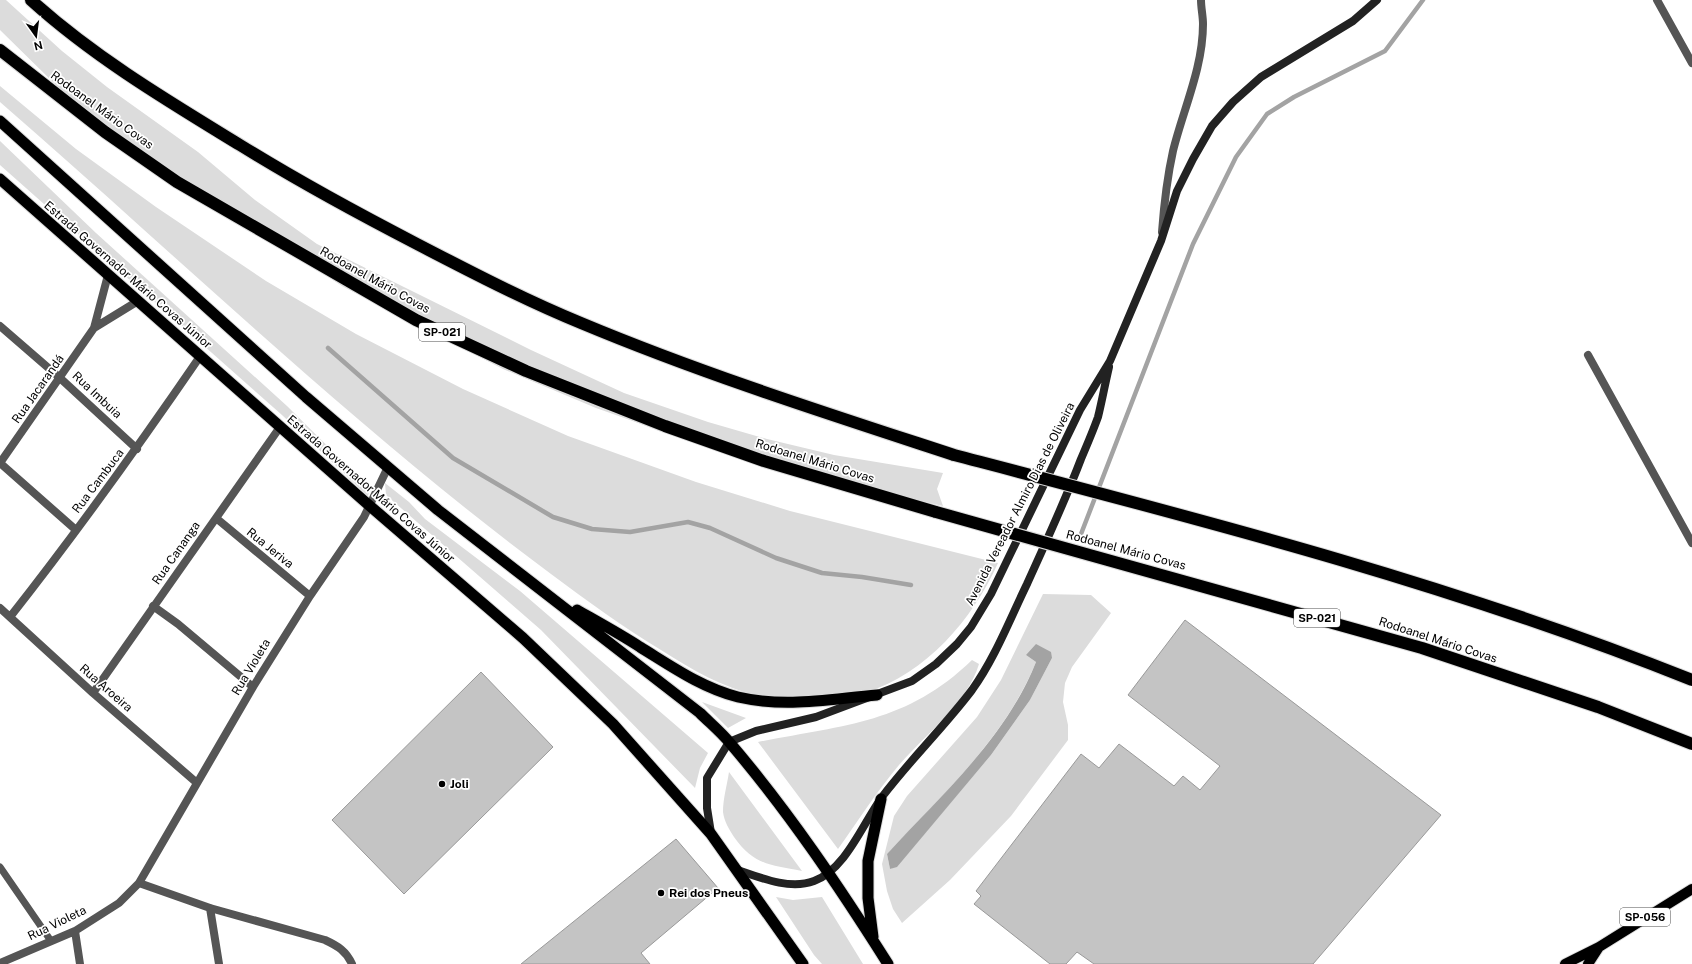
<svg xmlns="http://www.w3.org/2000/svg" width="1692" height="964" viewBox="0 0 1692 964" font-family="'Public Sans',sans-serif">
<rect width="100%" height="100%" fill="#fff"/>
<!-- green -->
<path fill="#dcdcdc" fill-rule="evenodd" d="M0,0h6l56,51 45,36 91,65 57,48 62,44 214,106 93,43 84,29 59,17 67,16 109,18 -6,16 6,17 -120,-27 -145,-42 -82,-29 -93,-39 -161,-83 -217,-146 -66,-52 -59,-58z
M0,86l76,63 80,58 110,74 90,53 107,55 105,47 128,46 94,29 208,52c-26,57 -71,110 -133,130 -20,6 -41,6 -63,6 -14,-1 -30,1 -44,-3 -36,-9 -66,-26 -97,-46 -38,-23 -74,-49 -110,-76 -143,-106 -275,-226 -408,-345 -47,-43 -95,-85 -143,-127z
M0,141l96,92 191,173 83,82 -2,8 -86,-81 -282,-250z
M385,483l24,19 16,17 95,72 188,162 -8,15 -5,20 -154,-158 -155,-135z
M1043,594l48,1 20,18 -39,54 -7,16 -2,19 5,23v15l-57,76 -61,64 -48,43 -9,-14 -6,-18 -5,-27 12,-48 13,-20 70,-79 24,-37zM1026,655l26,3 -22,42 -39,55 -94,111 -7,3 -3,-15c55,-59 118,-116 149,-192z
M972,660l7,4c-11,38 -54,71 -80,101 -22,26 -41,56 -61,84l-80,-107c85,-17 148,-18 214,-82z
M702,702l44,16 -18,10z
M729,772l73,99c-32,-6 -48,-6 -68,-34 -5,-8 -10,-16 -11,-25 0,-13 4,-27 6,-40z
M776,897l17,3 29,-3 41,67h-41l-8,-9z"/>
<!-- water -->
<path fill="#a3a3a3" d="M1036,644l15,8 1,6 -22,42 -39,55 -94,112 -7,2 -3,-15c54,-59 119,-116 149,-192l-10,-7z"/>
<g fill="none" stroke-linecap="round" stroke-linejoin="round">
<!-- stream -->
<path stroke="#a3a3a3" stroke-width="4.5" d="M328,348l125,110 100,59 39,12 38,3 58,-10 22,6 66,30 46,15 40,4 49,8
M1081,534l112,-290 43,-87 31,-43 27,-17 91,-46 38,-51"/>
</g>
<!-- building -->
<path fill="#c4c4c4" stroke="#999" d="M1185,620l256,195 -128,149h-219l-17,-12 -11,12h-16l-76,-60 7,-8 -5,-5 105,-137 18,14 20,-24 55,42 9,-10 17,14 20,-24 -92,-71z
M481,672l72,75 -149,147 -72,-74z
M676,839l42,49 -77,65 9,11h-129z"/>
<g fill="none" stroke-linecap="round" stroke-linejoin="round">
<defs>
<path id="primary" d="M1565,964l34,-17 93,-58
M1588,964l11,-17"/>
<path id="trunk" d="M0,121l306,276 132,113 262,203c10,10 21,19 30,30 59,69 110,145 158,221
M0,179l363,321 160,138 90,86 98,110 92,130
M577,610c21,12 43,24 63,37 31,19 62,41 98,50 48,11 91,2 139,-2
M873,937l-5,-39v-37l13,-62"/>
<path id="motorway" d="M31,0c63,57 137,101 209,145 58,36 117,68 177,99 54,28 108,56 164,79 122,51 248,91 373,132
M0,50l105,82 72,50 239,138 110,51 139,55 99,35 172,51"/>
</defs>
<!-- primary casing -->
<use href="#primary" stroke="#dbdbdb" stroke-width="12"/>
<!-- trunk casing -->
<use href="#trunk" stroke="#dbdbdb" stroke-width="13"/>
<!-- motorway casing -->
<use href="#motorway" stroke="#dbdbdb" stroke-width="14"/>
<!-- service -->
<path stroke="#555" stroke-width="7" d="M0,867l51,74"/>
<!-- minor -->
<path stroke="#555" stroke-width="8" d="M1657,0l35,63
M1162,232c2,-27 5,-54 11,-81 10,-41 30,-83 30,-127 0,-8 -2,-16 -2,-24
M0,326l60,52 77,71
M94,328l44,-27
M1588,355l104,188
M0,463l94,-135 14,-53
M0,463l76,67
M216,518l94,78
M153,606l25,18 75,63
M0,608l93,85 104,90
M10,617c67,-85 130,-173 191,-262
M93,693l187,-266
M139,883l71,25 115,32c13,6 21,11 27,24
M210,908l9,56
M75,931l5,33
M0,963l75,-32 44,-28 20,-20 114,-196 57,-91 54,-79 24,-50"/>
<!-- secondary -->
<path stroke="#222" stroke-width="8" d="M711,833l-4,-25v-30l22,-36 27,-11 60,-14 96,-36 24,-17 21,-20 14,-17 20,-33 89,-184 30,-49 51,-120 16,-50 16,-32 19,-33 21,-24 28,-25 92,-56 24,-21
M738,870c23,8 52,20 76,11 32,-12 49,-58 68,-84 28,-37 62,-70 90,-107 23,-32 38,-71 55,-106 19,-42 38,-83 54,-125 6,-14 12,-28 17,-42 4,-16 7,-33 11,-50"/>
<!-- primary -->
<use href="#primary" stroke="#000" stroke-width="10"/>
<!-- trunk -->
<use href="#trunk" stroke="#000" stroke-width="11"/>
<!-- motorway -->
<use href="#motorway" stroke="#000" stroke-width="12"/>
<defs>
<path id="motorway-bridge" d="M954,455c249,65 499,129 738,225
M936,512l486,136 176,59 94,37"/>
</defs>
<!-- motorway-bridge casing -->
<use href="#motorway-bridge" stroke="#dbdbdb" stroke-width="14" stroke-linecap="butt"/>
<!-- motorway-bridge -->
<use href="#motorway-bridge" stroke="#000" stroke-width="12"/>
</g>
<!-- markers -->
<g fill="#000" stroke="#fff" stroke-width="1.5">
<circle cx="442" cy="784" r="4"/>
<circle cx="661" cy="893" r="4"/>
</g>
<g text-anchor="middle" stroke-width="3.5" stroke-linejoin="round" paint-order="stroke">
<!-- shield labels -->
<g fill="#fff" stroke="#4c4c4c" stroke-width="1">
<rect x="419" y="323" width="46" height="18" rx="3"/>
<rect x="1294" y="609" width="46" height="18" rx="3"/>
<rect x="1620" y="908" width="50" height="18" rx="3"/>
</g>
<g font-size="11" font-weight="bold" fill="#000">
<text x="442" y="336">SP-021</text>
<text x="1317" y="622">SP-021</text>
<text x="1645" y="921">SP-056</text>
</g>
<!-- street labels -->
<g font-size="12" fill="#000" stroke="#fff">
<text transform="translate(102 110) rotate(36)" y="4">Rodoanel Mário Covas</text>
<text transform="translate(128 275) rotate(41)" y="4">Estrada Governador Mário Covas Júnior</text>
<text transform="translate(375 280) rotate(29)" y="4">Rodoanel Mário Covas</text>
<text transform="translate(38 389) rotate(-55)" y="4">Rua Jacarandá</text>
<text transform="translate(97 395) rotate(43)" y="4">Rua Imbuia</text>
<text transform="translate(815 461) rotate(17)" y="4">Rodoanel Mário Covas</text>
<text transform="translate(98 481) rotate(-53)" y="4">Rua Cambuca</text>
<text transform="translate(371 489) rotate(41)" y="4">Estrada Governador Mário Covas Júnior</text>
<text transform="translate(1020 504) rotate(-63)" y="4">Avenida Vereador Almiro Dias de Oliveira</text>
<text transform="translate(270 548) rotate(39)" y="4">Rua Jeriva</text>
<text transform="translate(1126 550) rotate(15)" y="4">Rodoanel Mário Covas</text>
<text transform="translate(176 553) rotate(-55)" y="4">Rua Cananga</text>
<text transform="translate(1438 640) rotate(18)" y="4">Rodoanel Mário Covas</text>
<text transform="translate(251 667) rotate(-59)" y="4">Rua Violeta</text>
<text transform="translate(106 688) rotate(41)" y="4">Rua Aroeira</text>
<text transform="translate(57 923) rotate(-26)" y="4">Rua Violeta</text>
</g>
<!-- poi labels -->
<g font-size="12" font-weight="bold" fill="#000" stroke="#fff" text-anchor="start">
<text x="450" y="788">Joli</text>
<text x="669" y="897">Rei dos Pneus</text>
</g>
</g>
<!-- north arrow -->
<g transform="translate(36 36) rotate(166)" stroke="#ffffff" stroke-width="3" paint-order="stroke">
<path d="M0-3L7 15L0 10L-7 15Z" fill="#000000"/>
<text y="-6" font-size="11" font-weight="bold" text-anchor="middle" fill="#000000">N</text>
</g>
</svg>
